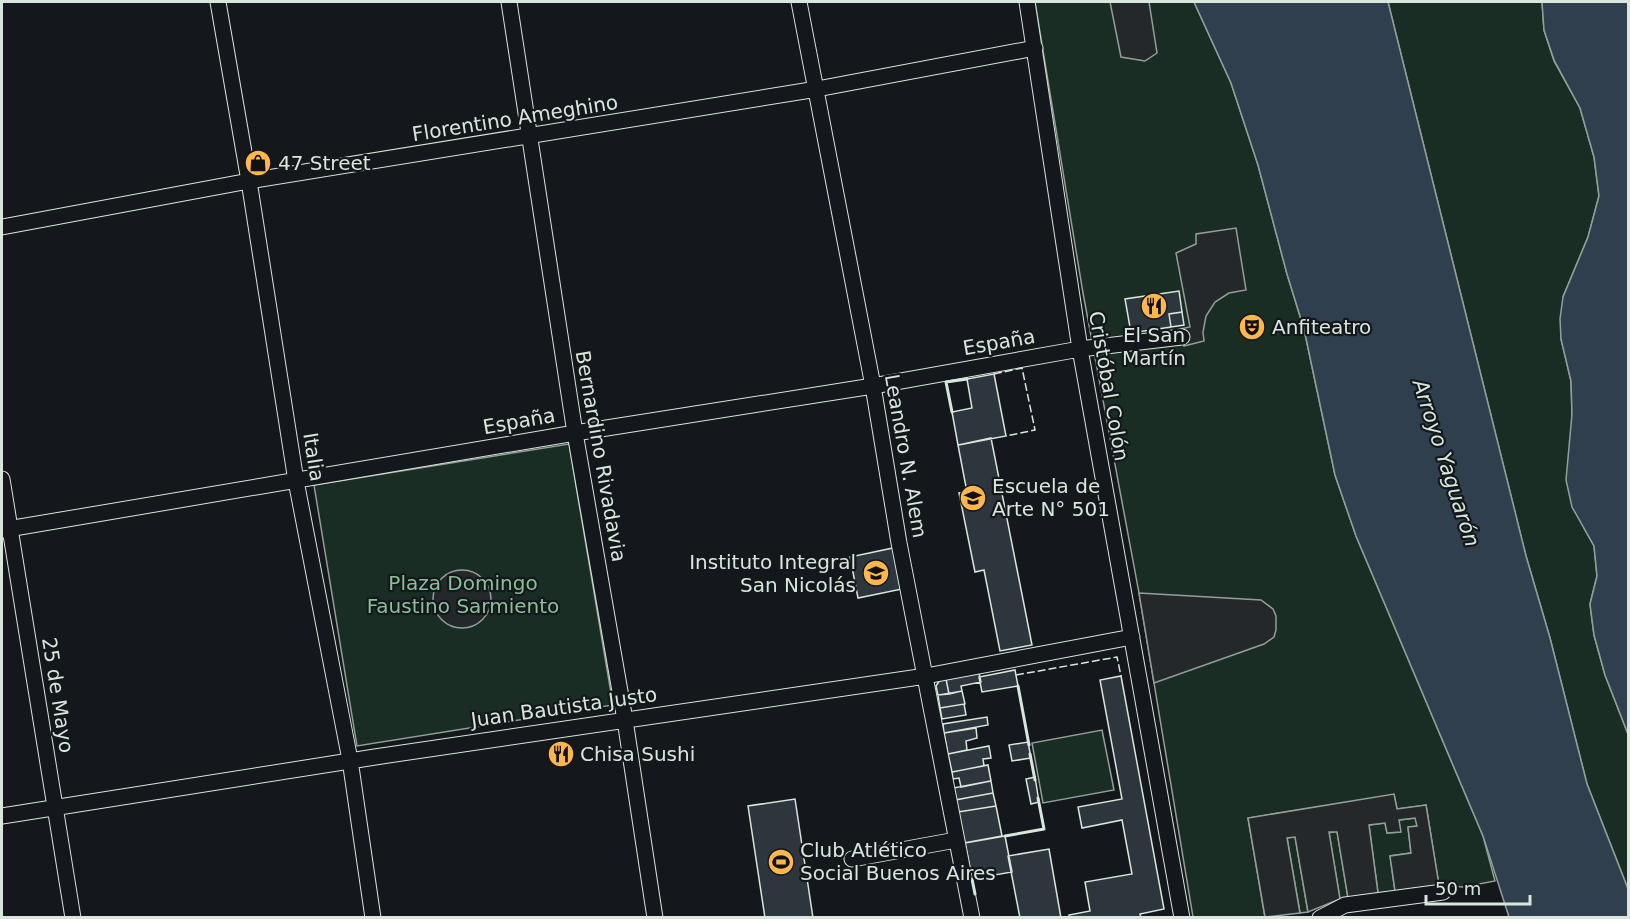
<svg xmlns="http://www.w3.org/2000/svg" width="1630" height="919" viewBox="0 0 1630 919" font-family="'DejaVu Sans',sans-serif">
<rect width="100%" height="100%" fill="#14181c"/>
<!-- green -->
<path fill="#1a2d24" stroke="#939e99" stroke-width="1.5" d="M1035,2h159l37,81 27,82 29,109 17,55 31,146 21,61 127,300 12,45 -32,6 -24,-2 -13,-80 -29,4 -3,-14 -146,23 17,99h-72l-54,-324 -56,-300z
M1388,2h154l2,28 10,31 26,47 14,49 5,39 -11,41 -25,60 -2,42 10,42 1,33 12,114 10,18 3,30 -7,28 4,31 11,40 23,59v155l-41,-105 -37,-146 -24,-82z
M569,444l44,261 -256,41 -43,-261z
M1102,730l12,60 -71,13 -11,-60z
M1416,818l1,8 -9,2 3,25 -21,3 5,35 -17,2 -9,-68 16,-2 2,10 13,-1 -1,-12z
M1337,831l11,67 -8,1 -11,-66z
M1295,836l13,76 -8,1 -13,-75z"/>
<!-- parking -->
<path fill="#24282b" stroke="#939e99" stroke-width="1.5" d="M1110,2h39l8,51 -12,8 -24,-4z
M1236,228l10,62 -17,3 -14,9 -9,14 -3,16 1,9 -20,5 -4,-17 10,-2 -14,-74 20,-9v-10z
M433 599a29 29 0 1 1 58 0a29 29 0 1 1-58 0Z
M1139,593l122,7 12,9 3,7v14l-2,7 -10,7 -110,39z
M1394,794l3,15 29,-4 13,80 -44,6 -5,-35 21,-3 -3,-26 9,-1 -2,-8 -16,2 2,12 -14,1 -2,-10 -16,2 9,68 -30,5 -11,-66h-8l11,67 -32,13 -13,-75 -8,1 13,75 -35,4 -17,-99z"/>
<!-- water -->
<path fill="#2f3f4d" stroke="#939e99" stroke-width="1.5" d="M1194,2h194l138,554 24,82 37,146 41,105v28h-119l-26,-81 -127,-300 -21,-61 -31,-146 -17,-55 -29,-109 -27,-82z
M1542,2h86v732l-23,-59 -11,-40 -4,-31 7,-28 -3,-30 -22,-39 -6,-27 6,-66 -1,-33 -10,-42 -1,-20 3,-22 25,-60 11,-41 -5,-39 -14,-49 -26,-48 -10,-30z"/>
<!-- building -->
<path fill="#2c363c" stroke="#d8e6dc" stroke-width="1.5" d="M1179,291l3,21 -13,2 2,13 -40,6 -6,-34z
M1182,312l2,13 -13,2 -2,-13z
M994,374l12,62 -48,9 -6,-33 20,-4 -5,-29z
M991,438l41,207 -32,6 -16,-81 -9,2 -16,-79 8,-1 -9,-47z
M893,548l9,41 -44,9 -8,-41z
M1015,670l3,16 -36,6 -3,-15z
M979,673l2,9 -20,4 1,5 -13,3 -3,-15z
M1121,676l43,233 -24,5 1,4h-71l-1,-3 21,-4 -5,-29 47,-8 -10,-54 -40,8 -4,-21 44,-8 -22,-119z
M946,679l3,15 -11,1 -2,-9 4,-6z
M962,691l3,13 -25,4 -2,-13z
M964,704l2,11 -24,4 -2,-11z
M987,717l1,8 -44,8 -1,-9z
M976,728l1,10 -11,3 1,9 -19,4 -4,-21z
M1028,742l3,16 -19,3 -3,-16z
M989,746l2,12 -8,1 1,7 -32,6 -4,-18z
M988,765l3,16 -30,6 -2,-9 -6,1 -1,-7z
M1035,777l4,25 -8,2 -5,-25z
M991,781l2,12 -38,7 -2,-12z
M993,793l3,13 -38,6 -3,-12z
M795,799l18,119h-48l-17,-112z
M996,806l6,30 -38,7 -6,-31z
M1005,836l7,36 -40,7 -7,-36z
M1049,849l12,69h-41l-12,-62z"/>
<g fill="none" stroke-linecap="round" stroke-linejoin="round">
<defs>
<path id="minor" d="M218,2l31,179 47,300 54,279 23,158
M509,2l66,431 50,287 30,198
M799,2l74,384 26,157 73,375
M1027,2l53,347 102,569
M2,227l247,-46 568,-92 218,-41
M2,479l71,439
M2,530l573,-97 298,-47 207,-37 102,-12
M2,816l373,-59 551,-81 206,-39
M852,859l104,-19
M1320,918l25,-13 98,-13"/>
</defs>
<!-- minor casing -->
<use href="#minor" stroke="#d8e6dc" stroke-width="17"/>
<!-- minor -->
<use href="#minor" stroke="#14181c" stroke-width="15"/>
<!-- fence -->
<path stroke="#d8e6dc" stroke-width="1.5" stroke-dasharray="8 3" stroke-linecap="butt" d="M994,374l28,-6 13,62 -29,6
M1016,675l101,-18 4,19"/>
<!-- wall -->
<path stroke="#d8e6dc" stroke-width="3" d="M952,412l-6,-30 21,-3
M1018,686l11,59
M1030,754l5,26
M1005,836l39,-7 -6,-31
M972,879l3,15"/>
</g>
<!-- icons -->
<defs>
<symbol id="shop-disc" viewBox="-11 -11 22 22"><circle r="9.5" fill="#ffb74d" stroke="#14181c"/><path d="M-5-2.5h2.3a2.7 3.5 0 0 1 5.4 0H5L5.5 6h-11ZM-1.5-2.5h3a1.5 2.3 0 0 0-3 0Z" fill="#111"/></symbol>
<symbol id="restaurant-disc" viewBox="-11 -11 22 22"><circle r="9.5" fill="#ffb74d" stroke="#14181c"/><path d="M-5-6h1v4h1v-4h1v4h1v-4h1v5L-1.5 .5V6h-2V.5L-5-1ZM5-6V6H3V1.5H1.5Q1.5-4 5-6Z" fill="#111"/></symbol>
<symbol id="theatre-disc" viewBox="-11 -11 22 22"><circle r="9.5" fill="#ffb74d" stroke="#14181c"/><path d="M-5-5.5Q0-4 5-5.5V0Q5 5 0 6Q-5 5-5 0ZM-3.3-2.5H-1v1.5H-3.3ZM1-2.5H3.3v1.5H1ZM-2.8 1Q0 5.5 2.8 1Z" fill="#111"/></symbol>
<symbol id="university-disc" viewBox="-11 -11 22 22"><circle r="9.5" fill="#ffb74d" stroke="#14181c"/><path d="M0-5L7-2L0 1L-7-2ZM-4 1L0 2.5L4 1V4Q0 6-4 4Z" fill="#111"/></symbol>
<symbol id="school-disc" viewBox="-11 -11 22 22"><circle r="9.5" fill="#ffb74d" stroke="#14181c"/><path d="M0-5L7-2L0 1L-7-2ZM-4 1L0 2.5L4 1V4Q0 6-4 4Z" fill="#111"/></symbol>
<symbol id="stadium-disc" viewBox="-11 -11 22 22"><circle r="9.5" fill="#ffb74d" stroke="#14181c"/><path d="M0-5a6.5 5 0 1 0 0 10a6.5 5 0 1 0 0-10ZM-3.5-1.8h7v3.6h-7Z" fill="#111"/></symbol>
</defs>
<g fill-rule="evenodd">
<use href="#shop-disc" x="243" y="148" width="30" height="30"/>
<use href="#restaurant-disc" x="1139" y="291" width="30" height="30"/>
<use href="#theatre-disc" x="1237" y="312" width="30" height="30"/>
<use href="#university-disc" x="958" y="483" width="30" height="30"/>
<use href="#school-disc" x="861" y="558" width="30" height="30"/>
<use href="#restaurant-disc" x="546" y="739" width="30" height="30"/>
<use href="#stadium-disc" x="766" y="847" width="30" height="30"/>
</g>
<g text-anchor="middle" stroke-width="4.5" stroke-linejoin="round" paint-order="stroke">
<!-- street labels -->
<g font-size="20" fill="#d8e6dc" stroke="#14181c">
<text transform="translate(515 118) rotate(-9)" y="7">Florentino Ameghino</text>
<text transform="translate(999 342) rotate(-10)" y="7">España</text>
<text transform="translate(1109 386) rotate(80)" y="7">Cristóbal Colón</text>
<text transform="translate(519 421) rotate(-10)" y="7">España</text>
<text transform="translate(601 456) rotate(80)" y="7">Bernardino Rivadavia</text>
<text transform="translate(906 456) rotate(80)" y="7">Leandro N. Alem</text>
<text transform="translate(314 457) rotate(81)" y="7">Italia</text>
<text transform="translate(58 695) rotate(81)" y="7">25 de Mayo</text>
<text transform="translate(564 707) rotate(-8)" y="7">Juan Bautista Justo</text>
</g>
<!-- poi labels -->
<g font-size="20" fill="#d8e6dc" stroke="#14181c" text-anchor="start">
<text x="278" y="170">47 Street</text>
<text x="1272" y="334">Anfiteatro</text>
<text x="1154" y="342" text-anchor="middle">El San<tspan x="1154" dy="23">Martín</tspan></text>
<text x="992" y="493">Escuela de<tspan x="992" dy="23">Arte N° 501</tspan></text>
<text x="856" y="569" text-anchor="end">Instituto Integral<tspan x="856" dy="23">San Nicolás</tspan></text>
<text x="580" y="761">Chisa Sushi</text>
<text x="800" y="857">Club Atlético<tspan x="800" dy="23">Social Buenos Aires</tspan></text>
</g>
<!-- park labels -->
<g font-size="20" fill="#8ac095" stroke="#14181c">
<text x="463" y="590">Plaza Domingo<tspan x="463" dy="23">Faustino Sarmiento</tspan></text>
</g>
<!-- water labels -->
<g font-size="21" font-style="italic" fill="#d8e6dc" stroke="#14181c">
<text transform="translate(1446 463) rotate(72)" y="7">Arroyo Yaguarón</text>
</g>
</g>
<!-- border -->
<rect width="1630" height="919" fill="none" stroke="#d8e6dc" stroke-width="6"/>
<!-- scale -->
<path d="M1426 895v9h104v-9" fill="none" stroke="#d8e6dc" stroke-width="3"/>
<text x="1435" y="895" font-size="18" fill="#d8e6dc" stroke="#14181c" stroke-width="4.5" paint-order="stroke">50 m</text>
</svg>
